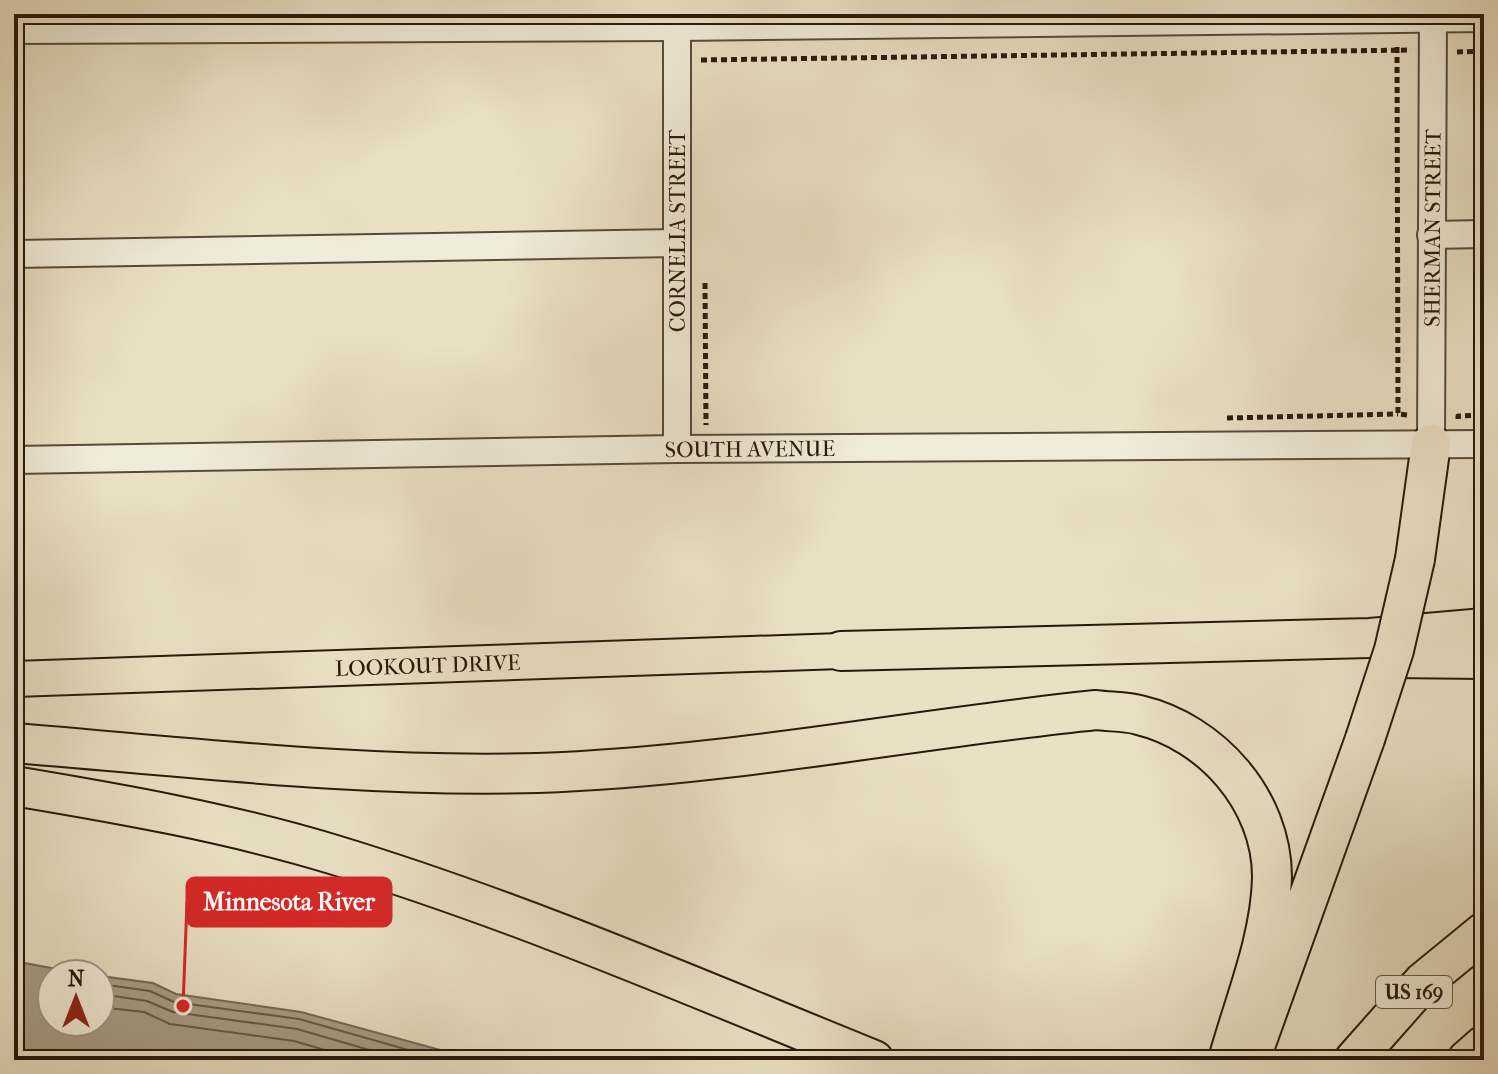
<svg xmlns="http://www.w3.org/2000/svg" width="1498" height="1074" viewBox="0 0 1498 1074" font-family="'IM FELL French Canon',serif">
<rect width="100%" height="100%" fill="#eae1c5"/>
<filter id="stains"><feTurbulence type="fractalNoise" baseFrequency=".0025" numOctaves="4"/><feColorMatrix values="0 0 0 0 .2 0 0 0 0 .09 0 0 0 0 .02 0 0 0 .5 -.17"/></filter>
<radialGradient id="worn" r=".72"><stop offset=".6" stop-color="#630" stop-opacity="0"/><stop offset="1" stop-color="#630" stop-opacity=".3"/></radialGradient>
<!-- water -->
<path fill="#a89d86" stroke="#756855" stroke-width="2" d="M14,961l69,13h-31v48h48v-46l53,7 23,11 125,18 176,48h-463z"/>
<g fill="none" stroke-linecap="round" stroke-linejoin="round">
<!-- shore -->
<path stroke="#685a48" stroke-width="2" d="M100,984l50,7 24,11 125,17 145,41
M100,994l47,7 26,11 124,17 107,31
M100,1007l44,5 26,12 124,17 65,19"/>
<defs>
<g id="minor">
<path d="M14,30l663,-3 807,-9"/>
<path d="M1431,235l53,-1"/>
<path d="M14,254l663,-11"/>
<path id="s1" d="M1431,444l2,-430"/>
<path d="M677,449v-435"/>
<path id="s2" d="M14,460l663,-11 807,-5"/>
</g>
<g id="major">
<path id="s3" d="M14,679l827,-28"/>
</g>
<path id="highway" d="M1415,559l16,-115
M841,651l529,-13 114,-10
M1392,658l92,1
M14,743c174,14 349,35 524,30 187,-6 372,-44 558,-63 14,2 30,1 43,5 72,17 133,85 133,162 -1,61 -28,125 -44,183
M14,786c108,18 216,37 321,69 184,56 361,133 539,205
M1254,1049l111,-310
M1354,1060l69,-78 61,-50
M1467,1060l17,-15"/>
</defs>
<!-- minor casing -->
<use href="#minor" stroke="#584a3a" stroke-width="30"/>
<!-- major casing -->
<use href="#major" stroke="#28180b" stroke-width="38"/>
<!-- highway casing -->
<use href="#highway" stroke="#28180b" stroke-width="42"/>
<!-- path -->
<path stroke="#28180b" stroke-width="5" stroke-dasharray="6 4" stroke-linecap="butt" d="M1397,47l1,367 10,1
M1457,52l27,-1
M701,60l710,-10
M705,283l1,142
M1227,418l171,-4
M1458,419v-3l26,-1"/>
<!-- minor -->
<use href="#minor" stroke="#f1ecd9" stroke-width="26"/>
<!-- major -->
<use href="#major" stroke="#eae1c5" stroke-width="34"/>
<!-- highway -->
<use href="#highway" stroke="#eae1c5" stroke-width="38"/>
<defs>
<path id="highway-bridge" d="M1365,739l29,-89 21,-91"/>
</defs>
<!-- highway-bridge casing -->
<use href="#highway-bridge" stroke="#28180b" stroke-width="42" stroke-linecap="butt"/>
<!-- highway-bridge -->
<use href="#highway-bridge" stroke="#eae1c5" stroke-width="38"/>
</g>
<g text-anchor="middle" stroke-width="7" stroke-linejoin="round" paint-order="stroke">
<!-- shield labels -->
<rect fill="#f1ecd9" stroke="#645849" stroke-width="2" x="1376" y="976" width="76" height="32" rx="6"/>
<g font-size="20" font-weight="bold" fill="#28180b">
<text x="1414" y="999">US 169</text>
</g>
<!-- street labels -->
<g font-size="22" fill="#28180b" stroke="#f1ecd9">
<text dy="8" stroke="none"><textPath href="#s1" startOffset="216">SHERMAN STREET</textPath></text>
<text transform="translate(677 231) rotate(-90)" y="8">CORNELIA STREET</text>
<text dy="8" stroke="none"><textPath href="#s2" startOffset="736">SOUTH AVENUE</textPath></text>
<text dy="8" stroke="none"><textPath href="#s3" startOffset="414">LOOKOUT DRIVE</textPath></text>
</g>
</g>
<!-- callouts -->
<path fill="none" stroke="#d62828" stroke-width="3" d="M183 1006L187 902"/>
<circle fill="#d62828" stroke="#f1ecd9" stroke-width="3" cx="183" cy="1006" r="8"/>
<rect fill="#d62828" stroke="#d62828" stroke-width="3" x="187" y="878" width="204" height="48" rx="8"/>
<g font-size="24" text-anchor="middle" font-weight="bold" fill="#fff">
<text x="289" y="910">Minnesota River</text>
</g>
<!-- margin -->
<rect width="1498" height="1074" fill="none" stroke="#eae1c5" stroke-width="48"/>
<rect x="16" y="16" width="1466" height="1042" fill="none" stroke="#28180b" stroke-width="4"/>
<rect x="24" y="24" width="1450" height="1026" fill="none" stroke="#28180b" stroke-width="2"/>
<!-- north arrow -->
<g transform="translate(76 998)"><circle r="38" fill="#f1ecd9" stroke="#a19787" stroke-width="2"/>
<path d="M0-6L14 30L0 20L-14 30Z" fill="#8f2418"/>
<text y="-12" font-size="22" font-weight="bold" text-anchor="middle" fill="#28180b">N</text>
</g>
<rect width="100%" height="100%" filter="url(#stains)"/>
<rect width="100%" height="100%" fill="url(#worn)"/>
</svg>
